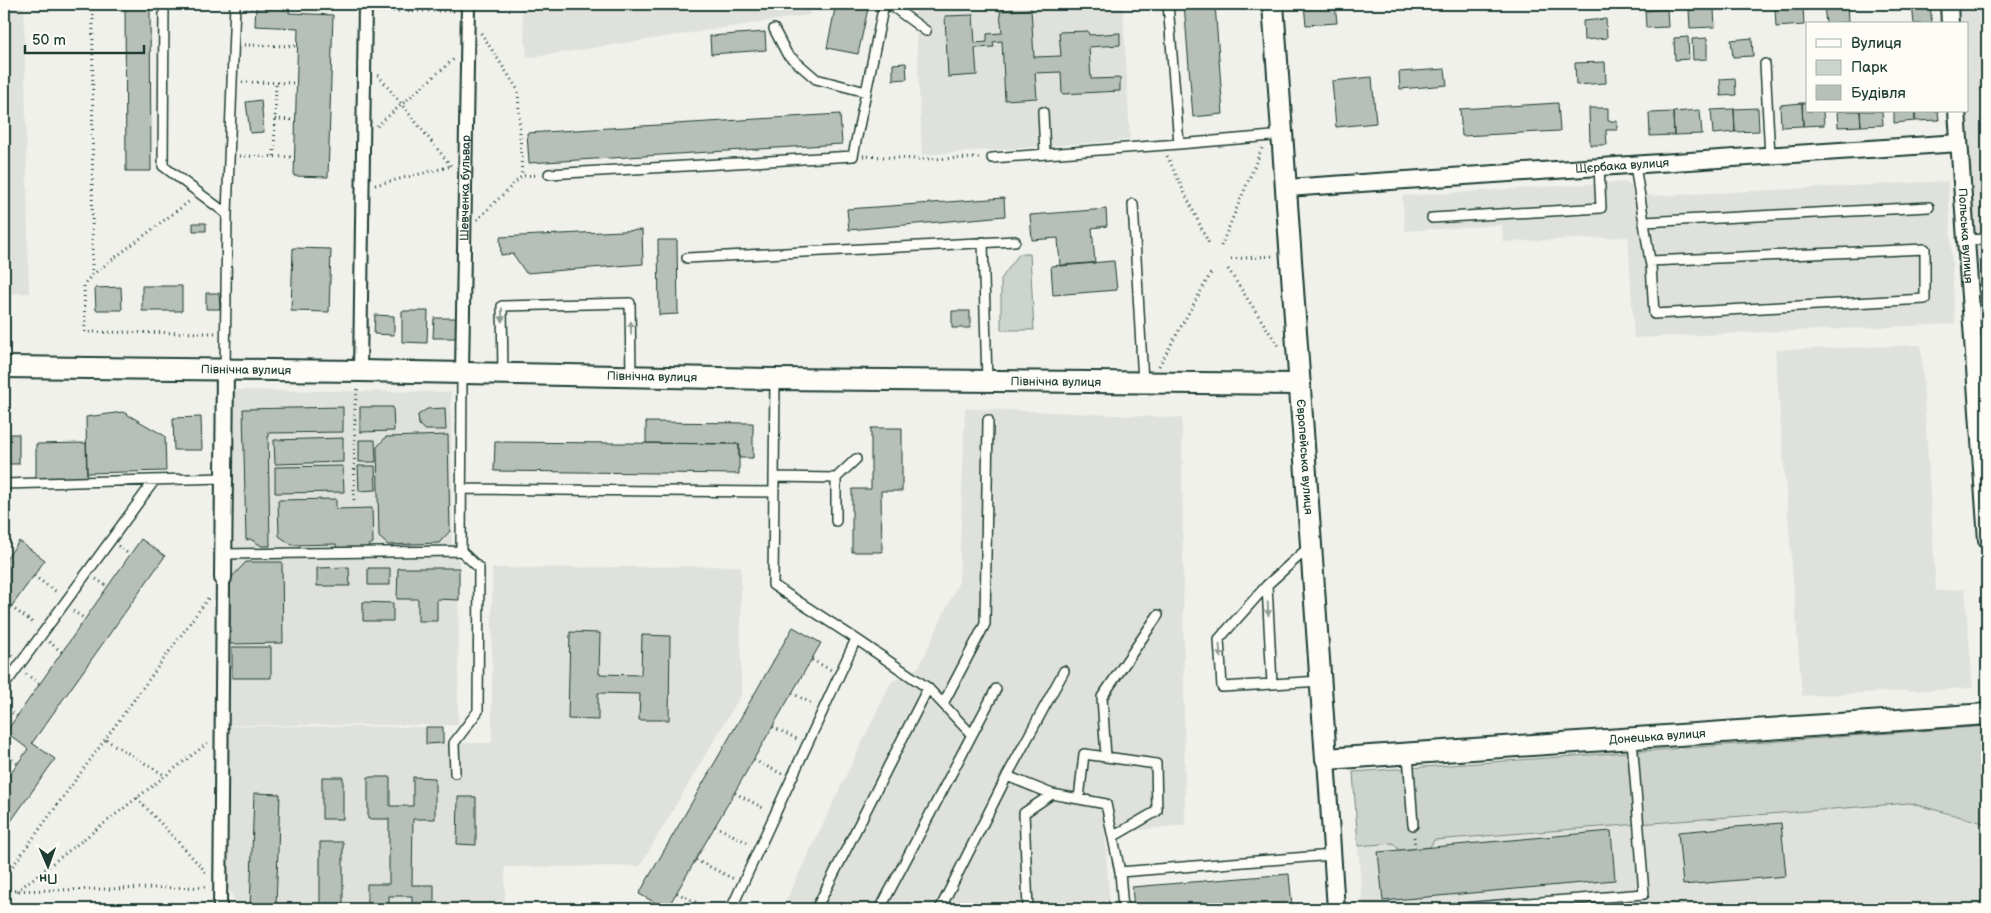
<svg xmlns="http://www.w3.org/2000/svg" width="1991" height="913" viewBox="0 0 1991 913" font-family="'Balsamiq Sans',sans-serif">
<rect width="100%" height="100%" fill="#f0f1eb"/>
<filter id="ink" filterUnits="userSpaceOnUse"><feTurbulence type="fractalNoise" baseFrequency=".02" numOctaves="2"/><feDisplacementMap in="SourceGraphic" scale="10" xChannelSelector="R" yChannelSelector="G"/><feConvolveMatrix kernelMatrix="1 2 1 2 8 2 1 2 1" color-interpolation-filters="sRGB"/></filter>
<g filter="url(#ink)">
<!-- built -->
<path fill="#dfe2dc" d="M4,4h20l5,289 -25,1z
M521,4h291l-3,11 -282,43z
M915,4h208l7,136 -208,15z
M1958,4h29v391l-21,-284 1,-87h-7z
M1948,181l7,143 -321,14 -6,-101 -125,5 -1,-17 -97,6 -3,-35 222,-14 27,14z
M1921,345l15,246 29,-2 8,99 -171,8 -27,-346z
M229,390l222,2 1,161 7,8 -1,164h-229z
M965,408l217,10 3,407 -80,9 5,75h-328l109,-227 28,-15 40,-86z
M741,566v129l-101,171 -135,1v42h-266l-12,-24 2,-159 214,1 1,16h48v-175z
M1910,803l77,21v85h-624l-5,-63 35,-3 7,7 30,-3 4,-7z"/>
<!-- green -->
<path fill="#cdd3cd" stroke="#768880" d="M1019,254h11l4,76h-33v-51z
M1987,726v98l-77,-21 -476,37 -4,7 -31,3 -6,-7 -35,3 -5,-74z"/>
<!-- building -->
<path fill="#b6bfb8" stroke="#1f3d34" d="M125,4h25l1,167h-25z
M256,4h34l-1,9 44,2 -5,162 -34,-1 4,-148 -43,-2z
M836,4h33l-11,50 -31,-6z
M1184,4h31l8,110 -30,3z
M1335,4l2,19 -31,2 -2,-20z
M1847,4l1,18 -22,2 -2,-18z
M1912,4h18l2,20h-18z
M1803,6l1,19 -28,2 -1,-19z
M1031,9l3,48 27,-1 -2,-24 29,-1 1,4 31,-2v12l-31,2 2,32 29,-1v13l-58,3 -1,-22 -26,1 2,25 -32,2 -3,-59 -9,1 1,5 -19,1 2,27 -29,2 -3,-61 28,-1 2,28 12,-1v-8l15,-1 -2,-22z
M1667,9l1,18 -22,1 -1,-17z
M1714,9l1,18 -25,1 -1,-18z
M1606,19l1,19 -23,2 -1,-19z
M765,32l1,18 -55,4 -1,-18z
M1688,37l1,22 -14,1 -1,-22z
M1707,38v21l-14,1 -1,-21z
M1752,38l1,18 -20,1 -2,-17z
M1605,62l1,21 -30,2 -1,-22z
M906,63l1,16 -14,1v-16z
M1445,69l2,16 -47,4 -1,-17z
M1372,77l4,46 -40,4 -4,-46z
M1735,78l1,17 -15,1 -1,-17z
M261,100l3,32 -14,1 -4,-31z
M1558,103l2,28 -98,5 -2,-27z
M1802,103h5v8h16l1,14 -21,1z
M1802,103l1,23 -22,1 -1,-22z
M1589,108h19v13h9v9h-11l1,15h-17z
M1758,108l1,23 -24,1 -1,-23z
M1734,109l1,23 -22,2 -2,-24z
M1700,110l2,24 -28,1 -1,-23z
M1837,111h23l1,15 -23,1z
M1860,111h22l1,14 -22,1z
M1894,111h21v10l-21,2z
M1915,111h23l1,9 -24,1z
M1673,112l1,23 -24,1 -1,-23z
M840,114l2,30 -313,19 -2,-30z
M1004,198l1,18 -156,14 -2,-21z
M1106,209l1,17 -15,2 3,35 -35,3 -2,-28 -26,2 -2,-25z
M193,223h13v8h-13z
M642,230l1,34 -117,9 -13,-19 -12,1 -1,-18z
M658,240h19l1,74 -19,1z
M293,248l38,1 -2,63 -38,-1z
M1114,261l3,29 -64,5 -2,-29z
M142,286h40v25h-40z
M121,287l1,23h-26l-1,-22z
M206,293h13l1,16h-14z
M402,311h26l-1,32 -25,-1z
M952,311h18v17h-18z
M375,315l19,1v19l-20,-1z
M434,318h23l-1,20h-23z
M343,407v25l-75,1 2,113h-8l-12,-7 -4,1 -3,-131z
M360,407h33l1,24 -34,1z
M445,408l1,22h-21l-6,-5 -1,-10 9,-6z
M123,412l42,24 1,35 -79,2 -1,-56z
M201,417l1,33h-28l-1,-32z
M646,422l107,1v35h-14v-14l-93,-1z
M871,428h31v63h-21l1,61h-30v-63h19z
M4,434h15v30h-15z
M448,435l2,96 -11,12 -51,2 -9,-8 -2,-90 9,-10z
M343,438v24l-68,2 -1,-24z
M359,440h16l1,22h-17z
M495,442l244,2v30l-245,-3z
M86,443l1,35 -51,1v-35z
M343,466l1,26 -69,1v-26z
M358,466h17l1,24 -17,1z
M336,499v10l36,-1 1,35 -12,7h-24l-1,-6 -44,1 -13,-9 -1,-36z
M141,539l24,17 -133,187 23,16 -51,72v-48l24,-34 -22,-17z
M19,541l26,19 -41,57v-55z
M246,562h36l1,81 -53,1v-65z
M349,567l1,19h-33v-18z
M368,568h22v17h-22z
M398,568h61v32l-22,-1v22h-19v-22h-21z
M363,602l30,1v18h-30z
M793,627l28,16 -154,266 -28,-15z
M570,632l30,1 -1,41 42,1 1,-40 28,1 -1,84h-30l1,-26 -42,-1v27l-30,-1z
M232,647h39v31h-39z
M426,727h17v16l-17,1z
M322,777h21v42h-21z
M368,777h22v29h23v-29l22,1v41h-22l-1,66h22v24h-22v-13h-23v13h-22v-25h22v-65h-21z
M254,793l26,1 -4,112 27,1v2h-53z
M458,797h18v48l-19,-1z
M1781,823l5,53 -103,9 -5,-53z
M1611,831l4,49 -232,21 -5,-49z
M320,842h23v67h-23z
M1289,874l3,32 -39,3h-119l-2,-22z"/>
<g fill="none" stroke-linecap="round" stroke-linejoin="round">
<defs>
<path id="service" d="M164,4l-1,162 64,48
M889,4l37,27
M1168,4l11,140 104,-9
M774,29l13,25 29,25 50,13
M1765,64l5,92
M1043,112l2,42
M992,158l187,-14
M1635,165l15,96 1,4 3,49 271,-15v-50l-275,12
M549,174l304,-18 31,-152
M1133,204l10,178
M1432,218l169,-10 -2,-41
M1644,222l285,-15
M1966,240l21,-1
M983,242l4,139
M687,258l328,-17
M225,370l2,-156 8,-210
M503,374l-1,-68 128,-3 1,73
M774,477l62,1v43
M836,478l20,-19
M4,484l220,-6
M462,489l312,3
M1309,547l-42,38 5,99 49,-3
M223,554l238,-3
M1267,585l-48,54 3,48 50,-3
M856,639l72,49 43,46
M4,686l150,-205
M943,704l42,-80 3,-204
M1408,754l5,71
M455,773l-1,-30 24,-32 1,-143 -18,-17 1,-178
M1007,776l45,18 54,10 14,68
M1079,799l5,-45 22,3
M1114,836l43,-25 -1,-47 -50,-7 -4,-60 56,-82
M731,909l125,-270 -83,-54 2,-206
M816,909l112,-221
M880,909l116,-220
M940,909l67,-133 57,-105
M1028,909l-4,-96 28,-19
M1123,909l-3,-37 212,-17
M1449,909l195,-15 -12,-155"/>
<g id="pedestrian">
<path d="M360,371l5,-367"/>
<path id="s1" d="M462,373l6,-369"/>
<path d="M220,909l3,-331"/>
</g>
<g id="minor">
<path d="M1949,4l1,20"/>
<path id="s2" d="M1957,111l30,429"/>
<path id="s3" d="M1287,188l672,-45"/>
<path d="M223,578l2,-208"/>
<path d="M1326,759l10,150"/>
</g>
<g id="tertiary">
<path id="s4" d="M1273,4l53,755 661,-45"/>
<path id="s5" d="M4,367l356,4 415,8 525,5"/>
</g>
</defs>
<!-- service casing -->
<use href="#service" stroke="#1f3d34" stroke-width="12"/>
<!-- pedestrian casing -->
<use href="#pedestrian" stroke="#1f3d34" stroke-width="16"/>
<!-- minor casing -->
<use href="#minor" stroke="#1f3d34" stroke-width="20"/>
<!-- tertiary casing -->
<use href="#tertiary" stroke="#1f3d34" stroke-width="24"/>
<!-- path -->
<path stroke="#1f3d34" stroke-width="3" stroke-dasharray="1 4" stroke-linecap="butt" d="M93,4l-1,271 -8,9 1,48 130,1
M246,7h10
M378,11h77
M481,33l37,57 4,86
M244,45l54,1
M378,75l73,91
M242,82l55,1
M275,119l21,1
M377,126l77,-67
M240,156l54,1
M274,156l2,-73
M863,156l56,3 62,-1
M1167,156l43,90
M375,185l77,-19
M477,220l45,-44 16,-1
M1221,246l41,-98
M1231,259l42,-3
M1228,269l51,78
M92,275l99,-75
M1159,366l52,-93
M354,500l1,-96 3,-18
M118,546l12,9
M34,576l24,17
M96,579l12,8
M11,607l24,17
M73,611l12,8
M49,642l13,10
M4,649l9,7
M812,660l19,10
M26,674l14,10
M792,693l22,12
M4,707l13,9
M773,727l24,12
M106,740l60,36
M4,754l13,9
M754,760l28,14
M735,793l30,16
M137,798l69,74
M715,826l33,17
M1414,837l1,11
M696,860l38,19
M4,878l205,-281
M4,891l203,-4
M17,891l192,-149
M677,893l32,16
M1074,909l36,-7"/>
<!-- service -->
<use href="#service" stroke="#fdfcf7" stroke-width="9"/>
<!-- pedestrian -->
<use href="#pedestrian" stroke="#fdfcf7" stroke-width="12"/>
<!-- minor -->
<use href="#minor" stroke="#fdfcf7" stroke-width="16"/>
<!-- tertiary -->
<use href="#tertiary" stroke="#fdfcf7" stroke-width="20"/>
</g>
<!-- one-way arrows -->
<defs><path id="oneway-solid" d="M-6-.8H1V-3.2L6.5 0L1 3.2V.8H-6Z" transform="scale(1.25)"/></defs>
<g fill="#8e9c96">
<use href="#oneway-solid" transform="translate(502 315) rotate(89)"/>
<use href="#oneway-solid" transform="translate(631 328) rotate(-91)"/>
<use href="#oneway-solid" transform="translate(1268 609) rotate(87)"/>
<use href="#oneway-solid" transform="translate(1220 651) rotate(86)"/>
</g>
</g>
<g text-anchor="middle" stroke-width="5" stroke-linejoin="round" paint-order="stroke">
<!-- street labels -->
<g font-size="12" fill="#1f3d34" stroke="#fdfcf7">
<text dy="4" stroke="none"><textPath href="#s3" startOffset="336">Щєрбака вулиця</textPath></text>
<text dy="4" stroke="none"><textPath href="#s1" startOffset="185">Шевченка бульвар</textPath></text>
<text dy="4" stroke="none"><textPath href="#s2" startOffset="125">Польська вулиця</textPath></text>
<text dy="4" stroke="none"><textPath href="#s5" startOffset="242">Північна вулиця</textPath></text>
<text dy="4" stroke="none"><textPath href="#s5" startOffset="648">Північна вулиця</textPath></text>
<text dy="4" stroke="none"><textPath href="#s5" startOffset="1052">Північна вулиця</textPath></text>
<text dy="4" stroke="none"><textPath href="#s4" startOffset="454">Європейська вулиця</textPath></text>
<text dy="4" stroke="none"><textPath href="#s4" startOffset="1089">Донецька вулиця</textPath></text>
</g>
</g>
<!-- margin -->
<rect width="1991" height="913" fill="none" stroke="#fdfcf7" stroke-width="20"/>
<rect x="10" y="10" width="1971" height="893" fill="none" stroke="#1f3d34" stroke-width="2" filter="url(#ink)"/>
<!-- legend -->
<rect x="1806" y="22" width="162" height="90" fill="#fdfcf7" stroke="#a4b0a9"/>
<rect x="1816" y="39" width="25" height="8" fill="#fdfcf7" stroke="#a4b0a9"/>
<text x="1851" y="48" font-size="15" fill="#1f3d34">Вулиця</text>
<rect x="1816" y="60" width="25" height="15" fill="#cdd3cd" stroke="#a4b0a9"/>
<text x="1851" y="72" font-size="15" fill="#1f3d34">Парк</text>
<rect x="1816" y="85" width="25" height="15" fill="#b6bfb8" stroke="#a4b0a9"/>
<text x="1851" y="98" font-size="15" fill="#1f3d34">Будівля</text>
<!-- north arrow -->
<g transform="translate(48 866) rotate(178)" stroke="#fdfcf7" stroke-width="4" paint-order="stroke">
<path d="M0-4L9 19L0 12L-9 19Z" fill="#1f3d34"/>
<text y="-8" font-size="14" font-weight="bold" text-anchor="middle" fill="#1f3d34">Пн</text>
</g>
<!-- scale -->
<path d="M25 45v8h119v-8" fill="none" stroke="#1f3d34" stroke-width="2.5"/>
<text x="32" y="45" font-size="15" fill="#1f3d34" stroke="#fdfcf7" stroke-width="4" paint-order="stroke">50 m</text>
</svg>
